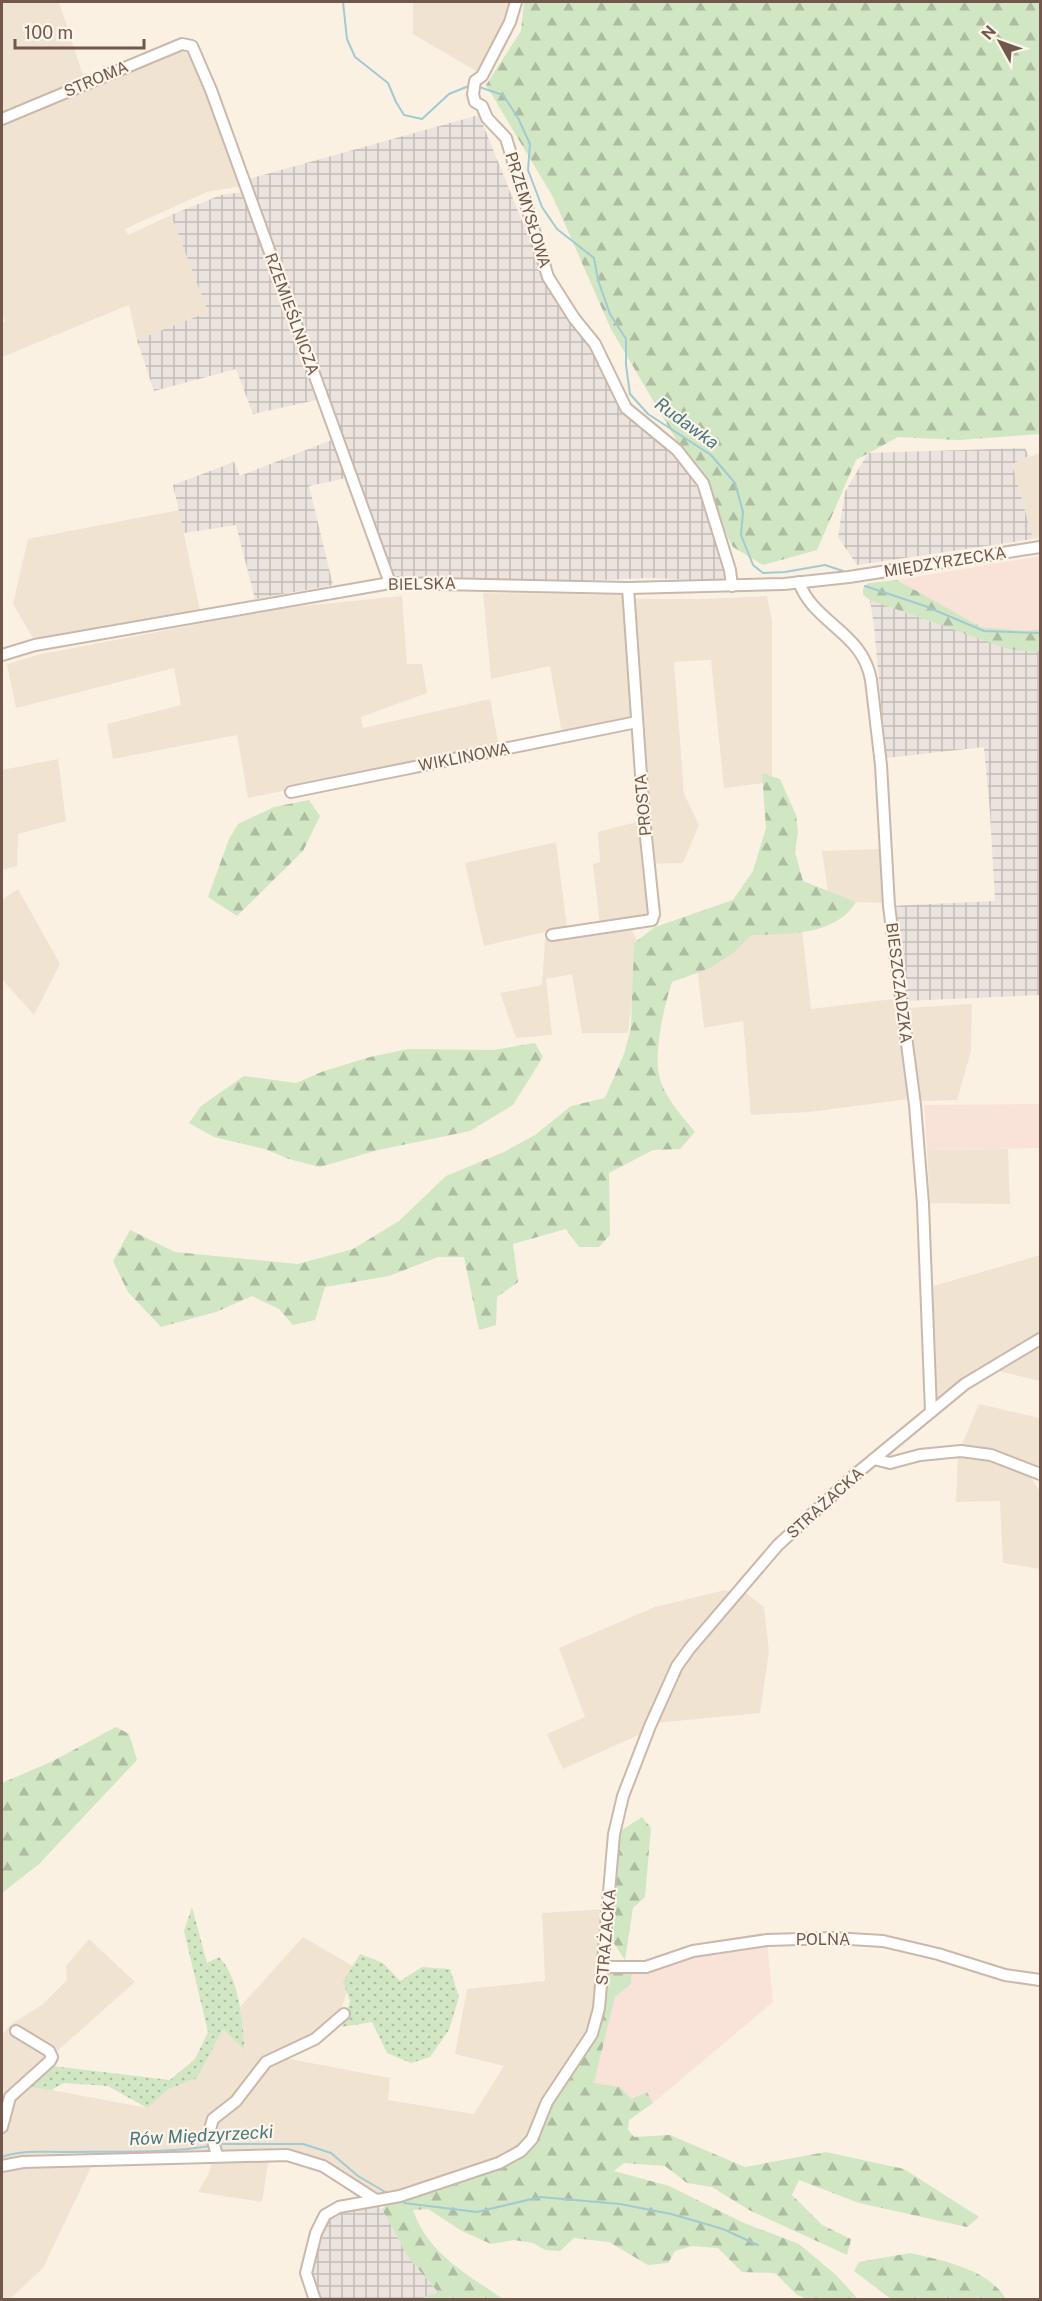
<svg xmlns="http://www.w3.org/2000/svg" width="1042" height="2301" font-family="'Public Sans',sans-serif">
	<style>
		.residential { fill: #f1e3d2 }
		.commercial { fill: #f9e2d8 }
		.industrial { fill: url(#industrial-grid) }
		.grass { fill: url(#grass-dots) }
		.forest { fill: url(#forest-firs) }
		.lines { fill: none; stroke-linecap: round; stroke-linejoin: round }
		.stream { stroke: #a1cad2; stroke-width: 2 }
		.minor-casing { stroke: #cab9ab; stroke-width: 14 }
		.minor { stroke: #fff; stroke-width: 10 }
		.labels { text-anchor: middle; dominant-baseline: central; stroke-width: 4.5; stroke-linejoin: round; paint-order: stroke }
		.street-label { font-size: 16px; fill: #70594c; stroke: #fdf5e9 }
		.water-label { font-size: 18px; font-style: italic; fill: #477881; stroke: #fdf5e9 }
	</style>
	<defs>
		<pattern id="industrial-grid" width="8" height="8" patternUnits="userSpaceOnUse" patternTransform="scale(1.5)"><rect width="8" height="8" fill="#eae3de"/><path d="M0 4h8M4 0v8" fill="none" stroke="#c2bbb6"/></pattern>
		<pattern id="grass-dots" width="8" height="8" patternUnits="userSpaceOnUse" patternTransform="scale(1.5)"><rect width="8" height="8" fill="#d1e6c3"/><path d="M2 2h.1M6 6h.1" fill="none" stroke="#aebda1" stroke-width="1.8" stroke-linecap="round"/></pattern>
		<pattern id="forest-firs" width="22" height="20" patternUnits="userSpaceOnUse" patternTransform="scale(1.5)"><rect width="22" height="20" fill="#d1e6c3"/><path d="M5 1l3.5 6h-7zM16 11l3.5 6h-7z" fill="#aebda1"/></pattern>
	</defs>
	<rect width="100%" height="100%" fill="#faf1e3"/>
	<!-- residential -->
	<g class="residential">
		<polygon points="2,2 59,2 85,81 2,116"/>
		<polygon points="413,2 511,2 506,18 481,74 413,34"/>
		<polygon points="183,46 190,49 242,186 207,192 125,229 128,235 171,215 208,312 137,340 129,305 2,357 2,323 5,322 2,313 2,122"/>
		<polygon points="1040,453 1040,538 1033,539 1012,463"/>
		<polygon points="179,510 200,611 33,638 13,604 28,539"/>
		<polygon points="483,593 624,595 633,599 704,599 767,596 772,620 772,782 724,788 711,660 674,662 684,794 699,825 683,863 647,864 652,916 600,925 593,864 600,862 598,832 648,819 635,719 562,734 550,666 491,679"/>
		<polygon points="402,596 407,664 422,664 427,693 361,717 363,728 490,699 499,747 248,798 237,735 113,759 107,724 181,705 174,668 16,708 7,664 37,655 282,608"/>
		<polygon points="58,759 66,821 18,834 17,866 2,870 2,770"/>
		<polygon points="556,842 567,927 484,946 465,863"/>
		<polygon points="880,849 885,903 856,902 828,892 822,851"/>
		<polygon points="18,889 60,964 34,1015 2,979 2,900"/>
		<polygon points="801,920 811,1009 893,999 909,1099 809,1112 751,1115 743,1021 704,1028 694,938"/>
		<polygon points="631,928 639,945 628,1033 582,1033 572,974 546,979 552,1035 516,1038 500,993 542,985 545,940"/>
		<polygon points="972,1004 971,1051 957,1100 917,1101 906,1008"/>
		<polygon points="1008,1149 1010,1204 930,1203 927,1150"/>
		<polygon points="1040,1255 1040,1336 935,1404 930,1287"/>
		<polygon points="1040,1341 1040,1381 994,1370"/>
		<polygon points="979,1404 1040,1418 1040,1471 1029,1474 1040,1492 1040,1569 1003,1563 1000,1501 956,1502 958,1454"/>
		<polygon points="725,1590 734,1593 688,1647 645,1732 563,1769 547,1734 585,1717 559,1648 655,1607"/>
		<polygon points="742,1590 764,1607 769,1651 760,1713 655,1723 679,1668"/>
		<polygon points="605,1909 597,2007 590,2033 530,2137 520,2149 498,2160 395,2194 378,2195 291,2152 2,2163 2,2035 11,2024 42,2005 67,1980 66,1966 89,1939 135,1982 20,2084 147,2108 169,2089 197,2078 223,2029 245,2049 240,2007 303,1937 356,1968 339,2014 313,2036 274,2056 390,2078 388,2100 474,2114 504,2066 455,2054 467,1989 545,1981 542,1913"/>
		<polygon points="269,2158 262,2202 198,2192 208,2175 212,2161"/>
		<polygon points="93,2163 43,2268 10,2299 2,2300 2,2172 28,2165"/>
	</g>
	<!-- commercial -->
	<g class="commercial">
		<polygon points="1040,556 1040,629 1028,631 981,627 897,580"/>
		<polygon points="1040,1104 1040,1148 927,1150 924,1105"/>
		<polygon points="767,1942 773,2002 653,2103 646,2093 630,2099 594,2083 615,1997 631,1984 632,1970 693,1953"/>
	</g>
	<!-- industrial -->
	<g class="industrial">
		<polygon points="479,115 546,280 593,349 622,411 674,454 704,497 725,570 725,579 711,581 652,578 547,582 393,577 249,179"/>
		<polygon points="244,192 316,400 253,414 236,369 154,391 137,340 208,312 171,215 221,195"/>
		<polygon points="334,439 346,478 309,486 333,585 255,599 236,525 184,533 173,485 234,462 240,476"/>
		<polygon points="1025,448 1029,456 1012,464 1033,539 857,565 838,537 845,492 868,453"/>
		<polygon points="870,600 929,621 1034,652 1040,650 1040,995 905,1001 889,906 995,901 990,812 984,747 886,758 874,626"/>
		<polygon points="375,2204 382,2209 408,2257 439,2293 419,2299 317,2299 309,2273 318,2234 328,2216 339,2209"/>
	</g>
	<!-- grass -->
	<g class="grass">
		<path d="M 192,1907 L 207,1963 L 219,1957 C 240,1978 242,2022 245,2050 L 223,2029 L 197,2078 L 169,2089 L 147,2108 L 108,2086 L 64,2083 L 51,2090 L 26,2086 L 52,2066 L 170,2080 L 195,2059 L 208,2032 L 184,1931 Z"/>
		<polygon points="360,1954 383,1963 400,1981 422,1967 450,1969 459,1997 449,2030 430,2057 411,2063 387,2053 372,2022 342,2027 350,2001 343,1982"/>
	</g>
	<!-- forest -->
	<g class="forest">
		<polygon points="524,2 1040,2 1040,434 959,440 898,437 856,460 817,550 763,565 733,547 677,441 611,329 553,197 486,85 521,31"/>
		<polygon points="897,580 981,627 1028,631 1040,629 1040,650 1035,652 1008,649 870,600 863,595 863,588 869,583"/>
		<path d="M 762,773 L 780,779 L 796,815 L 798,832 L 795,852 L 803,881 L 856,902 C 836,936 786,934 752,935 L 733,953 L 710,968 L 672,982 C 664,1006 656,1043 658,1069 C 660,1092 681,1115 695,1132 L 680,1149 L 653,1150 L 609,1173 L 610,1235 L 599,1247 L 579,1247 L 566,1229 L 513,1244 L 518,1282 L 497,1297 L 496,1325 L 479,1330 L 464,1257 L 438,1257 L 389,1276 L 325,1287 L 315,1320 L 293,1325 L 279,1309 L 252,1296 L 216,1312 L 161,1327 L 128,1292 L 113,1261 L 130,1230 L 175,1252 L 298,1264 L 353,1249 L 399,1221 L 446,1176 L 504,1152 L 535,1135 L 571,1106 L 605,1098 L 624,1054 L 631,1028 L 634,943 L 655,927 L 733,900 L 753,871 L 766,828 Z"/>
		<polygon points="309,800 320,816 303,851 237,916 208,897 229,839 238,824 274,807"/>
		<polygon points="535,1043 543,1057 513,1105 470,1131 378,1150 320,1167 289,1159 265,1149 214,1137 189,1123 201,1106 244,1076 296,1083 324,1071 370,1057 408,1049 494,1050"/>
		<polygon points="116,1727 129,1734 137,1760 39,1864 2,1893 2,1783 53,1761"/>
		<polygon points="642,1817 651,1828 645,1897 633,1908 625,1960 613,1942 619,1832"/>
		<path d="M 615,1968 L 632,1970 L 631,1984 L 615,1997 L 594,2083 L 620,2087 L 631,2099 L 647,2092 L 653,2103 L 629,2120 L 628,2130 L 634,2137 L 670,2135 L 745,2167 L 826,2152 L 904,2169 L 979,2217 L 967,2227 L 859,2203 L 799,2180 L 792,2195 L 822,2225 L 851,2239 L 847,2255 L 749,2210 L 712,2187 L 687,2183 L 665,2166 L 624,2163 L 614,2171 L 669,2186 L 744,2223 L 799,2244 L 836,2275 L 858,2299 L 808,2299 L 797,2295 L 775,2273 L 742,2272 L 718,2248 L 692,2246 L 675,2251 L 668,2263 L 648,2265 L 609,2242 L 574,2238 L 560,2251 L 545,2250 L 533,2243 L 514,2240 L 491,2244 L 462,2231 L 428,2209 L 413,2210 C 428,2254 467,2274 503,2299 L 419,2300 L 438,2292 L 408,2257 L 382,2209 L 389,2203 L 524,2154 L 551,2101 L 580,2060 L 607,1974 Z"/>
		<path d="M 910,2253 C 943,2261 987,2268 1006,2299 L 891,2299 L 854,2271 L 859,2262 Z"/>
	</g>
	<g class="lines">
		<!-- stream -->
		<g class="stream">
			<polyline points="343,2 347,39 355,57 388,83 396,102 404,115 422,119 449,94 471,85"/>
			<polyline points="476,86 503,95 518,118 530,144 528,170 542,207 557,229 594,258 598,280 610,314 626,339 626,365 630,394 648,414 711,455 735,483 743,512 741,535 753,565 763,573 785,572 825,565 843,571"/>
			<polyline points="865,586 925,606 984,631 1040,633"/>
			<polyline points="219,2144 303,2144 331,2153 358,2176 387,2193"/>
			<path d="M 2,2157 C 19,2150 42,2152 61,2152 C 111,2151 162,2154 210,2146"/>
			<polyline points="404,2203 477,2212 540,2197 620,2204 671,2214 723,2229 758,2245"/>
		</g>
		<!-- minor casing -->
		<g class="minor-casing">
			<g id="minor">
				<polyline points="516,2 510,22 482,76 475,81 473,94 475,102 482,106 487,118 506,138 548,277 574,318 595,344 626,408 677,450 703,483 730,570 732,586"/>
				<polyline points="2,119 182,44 192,46 211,90 390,583"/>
				<path d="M 799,582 C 813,623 863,632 871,680 L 881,765 L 889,906 L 915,1105 L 923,1204 L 931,1412"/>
				<polyline points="2,655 35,645 390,583 628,588 784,584 849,577 1040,547"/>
				<polyline points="291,792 637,722"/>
				<polyline points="552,935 652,920 654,914 644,818 628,588"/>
				<polyline points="874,1459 890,1463 920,1455 961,1451 991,1455 1040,1474"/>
				<polyline points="604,1967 646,1967 693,1951 767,1940 833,1938 883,1941 938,1954 1005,1975 1040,1980"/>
				<polyline points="2,2127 10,2097 50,2061 52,2057 49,2051 16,2031"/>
				<polyline points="217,2156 210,2129 213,2119 236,2101 266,2062 315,2039 344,2014"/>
				<polyline points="2,2166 23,2162 287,2155 323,2166 376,2200"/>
				<polyline points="315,2300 306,2273 316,2233 325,2215 339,2207 400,2196 499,2163 521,2151 532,2139 547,2102 592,2034 599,2008 614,1834 623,1796 650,1726 677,1666 690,1648 778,1545 857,1473 965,1384 1040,1339"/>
			</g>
		</g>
		<!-- minor -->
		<use href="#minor" class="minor"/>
	</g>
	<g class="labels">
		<!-- street labels -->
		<g class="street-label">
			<text transform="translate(96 79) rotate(-23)">STROMA</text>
			<text transform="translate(528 210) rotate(73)">PRZEMYSŁOWA</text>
			<text transform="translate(292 314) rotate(70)">RZEMIEŚLNICZA</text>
			<text transform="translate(945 562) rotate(-9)">MIĘDZYRZECKA</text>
			<text transform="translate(422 584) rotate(-1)">BIELSKA</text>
			<text transform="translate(464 757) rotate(-11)">WIKLINOWA</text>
			<text transform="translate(643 805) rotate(-95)">PROSTA</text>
			<text transform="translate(899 983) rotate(83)">BIESZCZADZKA</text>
			<text transform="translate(825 1503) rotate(-42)">STRAŻACKA</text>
			<text transform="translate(606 1937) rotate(-85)">STRAŻACKA</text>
			<text x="823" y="1939">POLNA</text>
		</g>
		<!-- water labels -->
		<g class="water-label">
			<text transform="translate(687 423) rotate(36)">Rudawka</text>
			<text transform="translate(201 2135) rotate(-3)">Rów Międzyrzecki</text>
		</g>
	</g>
	<!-- border -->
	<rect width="1042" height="2301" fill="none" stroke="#70594c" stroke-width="6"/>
	<!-- north arrow -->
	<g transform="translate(1000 42) rotate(310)" stroke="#fdf5e9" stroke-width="4.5" paint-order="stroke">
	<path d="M0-4.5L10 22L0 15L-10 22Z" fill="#70594c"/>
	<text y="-9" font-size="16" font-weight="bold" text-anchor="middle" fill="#70594c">N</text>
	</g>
	<!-- scale -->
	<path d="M15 39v9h129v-9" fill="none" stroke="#70594c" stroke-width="3"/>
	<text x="24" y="39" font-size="18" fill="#70594c" stroke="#fdf5e9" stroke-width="4.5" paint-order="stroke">100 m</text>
</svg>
